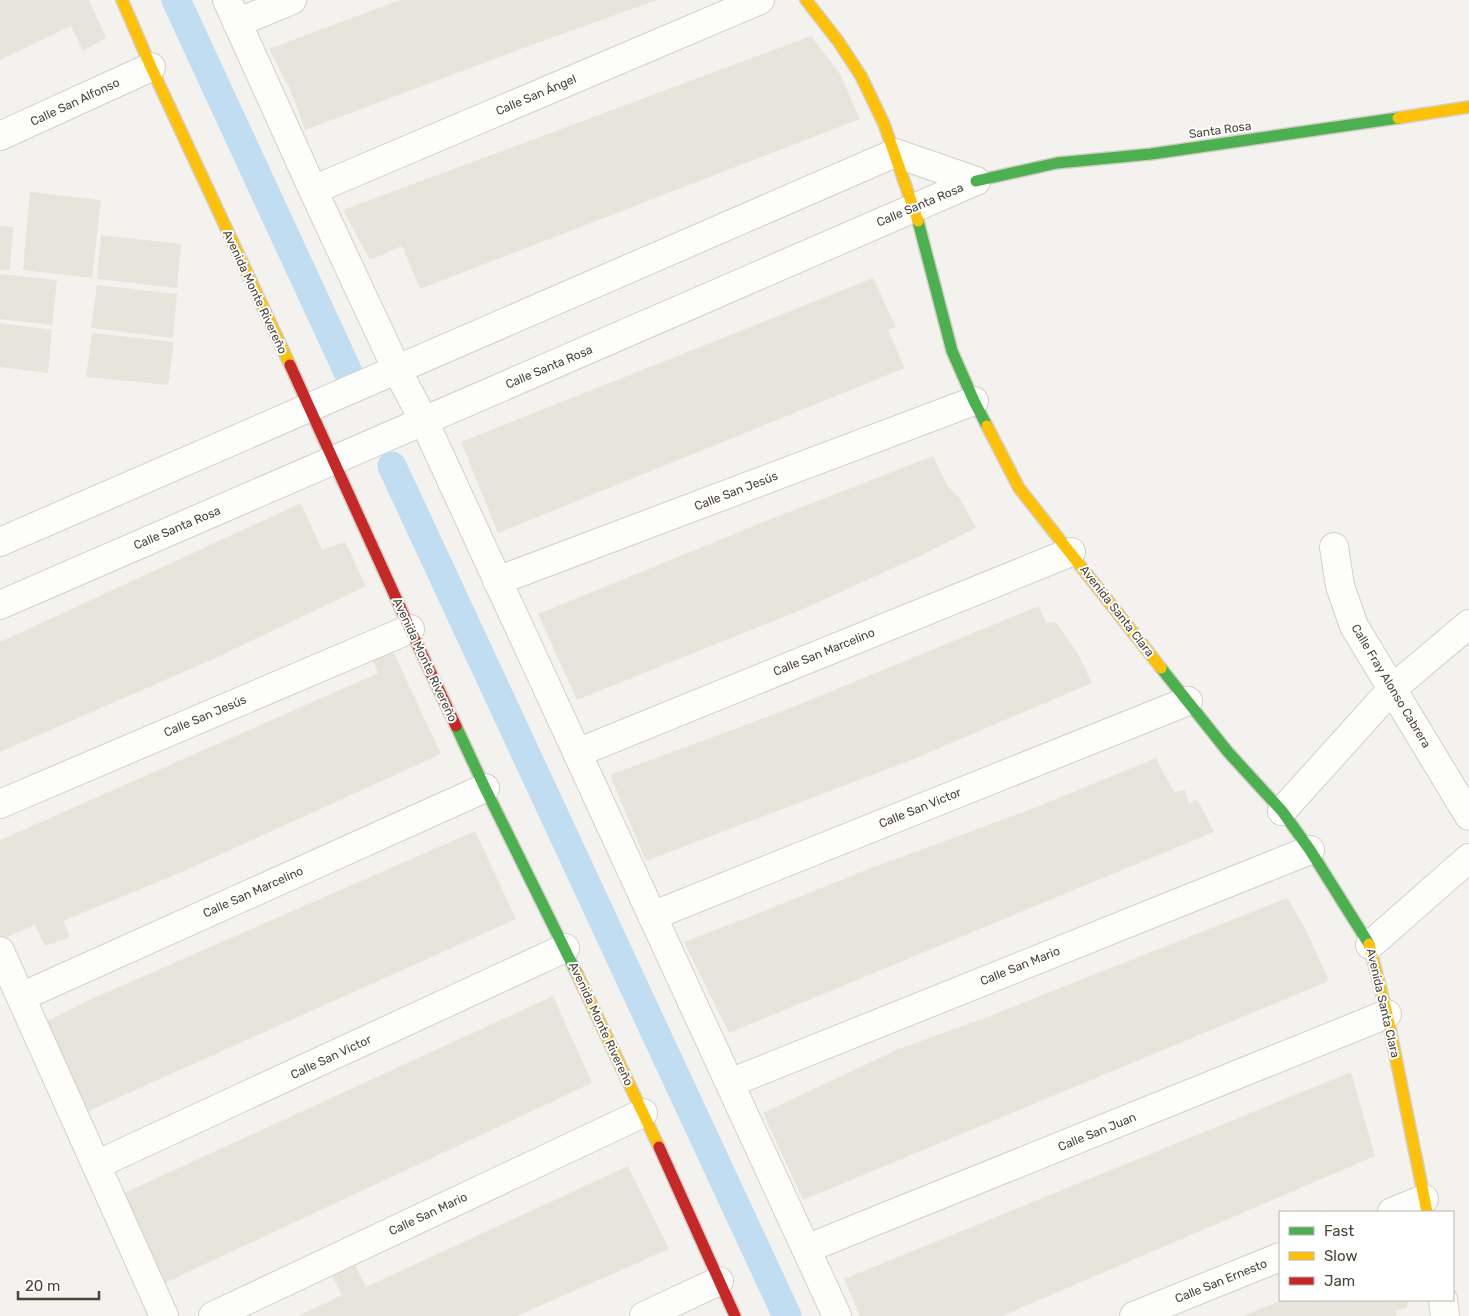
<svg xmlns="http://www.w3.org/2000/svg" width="1469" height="1316" font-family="Rubik,sans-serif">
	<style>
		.residential { fill: #e7e4dc }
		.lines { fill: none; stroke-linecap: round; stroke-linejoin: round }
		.canal { stroke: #c0ddf1; stroke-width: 29 }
		.street-casing { stroke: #d2d0cb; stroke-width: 30 }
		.fast-casing { stroke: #d3cfc5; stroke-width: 14 }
		.slow-casing { stroke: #d3cfc5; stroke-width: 14 }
		.jam-casing { stroke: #d3cfc5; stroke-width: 14 }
		.street { stroke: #fdfdfc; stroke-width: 28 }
		.fast { stroke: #4caf50; stroke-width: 11 }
		.slow { stroke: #ffc107; stroke-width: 11 }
		.jam { stroke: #c62828; stroke-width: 11 }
		.labels { text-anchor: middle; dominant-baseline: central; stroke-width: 4; stroke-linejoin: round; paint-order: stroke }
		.street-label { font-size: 12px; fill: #4b4439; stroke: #fff }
	</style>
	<rect width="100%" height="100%" fill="#f4f2ee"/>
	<!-- residential -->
	<g class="residential">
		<polygon points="0,0 89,0 106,38 83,51 71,26 0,60"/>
		<polygon points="400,0 657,0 523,48 305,130 290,89 269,49"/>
		<polygon points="811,36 840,74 860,119 420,289 402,246 370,260 343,210"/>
		<polygon points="30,192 101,200 92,278 23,270"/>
		<polygon points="0,226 13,227 10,270 0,270"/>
		<polygon points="101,235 181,244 177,288 97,279"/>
		<polygon points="0,274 57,280 52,325 0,319"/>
		<polygon points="873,278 896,327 888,330 905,368 498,533 461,442"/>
		<polygon points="97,285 177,294 173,338 91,328"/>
		<polygon points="0,323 52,330 48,373 0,367"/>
		<polygon points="92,333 174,342 168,385 86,377"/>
		<polygon points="933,456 947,485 960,499 976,528 924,554 801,610 577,700 538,614 766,521"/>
		<polygon points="301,503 322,550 345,542 366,586 218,657 0,752 0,642"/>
		<polygon points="1039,606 1046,623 1056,622 1078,654 1092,683 914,759 646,861 610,775 788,709"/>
		<polygon points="391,647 441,754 182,872 63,921 70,937 45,946 35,925 0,940 0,840 378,673 370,655"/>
		<polygon points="1156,758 1174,792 1185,790 1189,803 1197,799 1214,832 729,1033 684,942 749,917 866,870 1029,810"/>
		<polygon points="475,831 516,919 71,1119 29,1030 89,1000"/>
		<polygon points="1287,898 1305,928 1329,981 803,1200 763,1113 896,1050 982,1019"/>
		<polygon points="553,996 592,1083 150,1290 109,1200"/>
		<polygon points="1351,1072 1375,1156 1002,1316 860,1316 844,1279"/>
		<polygon points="628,1166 669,1249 517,1316 298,1316 342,1295 331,1274 355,1265 366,1287"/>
		<polygon points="1283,1300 1408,1300 1407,1308 1395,1311 1398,1316 1242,1316"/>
	</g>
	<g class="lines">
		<!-- canal -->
		<g class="canal">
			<polyline points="176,0 349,374"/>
			<polyline points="392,466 787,1316"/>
		</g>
		<!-- street casing -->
		<g class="street-casing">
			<g id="street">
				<polyline points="227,0 313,190 397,370 424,421 837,1316"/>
				<polyline points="237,23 292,0"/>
				<polyline points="0,136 151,67"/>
				<polyline points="313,190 760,0"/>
				<polyline points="0,542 895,153 976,181"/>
				<polyline points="1334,547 1340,586 1354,626 1469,816"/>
				<polyline points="497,581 974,401"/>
				<polyline points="0,605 976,181"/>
				<polyline points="577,753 1071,552"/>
				<polyline points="0,804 410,629"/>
				<polyline points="1282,811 1392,689 1469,624"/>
				<polyline points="652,916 1188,701"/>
				<polyline points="1370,945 1469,858"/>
				<polyline points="0,951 164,1316"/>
				<polyline points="21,997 485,788"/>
				<polyline points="730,1083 1310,850"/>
				<polyline points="96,1165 565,948"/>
				<polyline points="1392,1212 1424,1199"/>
				<polyline points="806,1249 1387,1014"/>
				<polyline points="1443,1300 1445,1316"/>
				<polyline points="213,1316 643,1113"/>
				<polyline points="644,1316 719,1281"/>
				<polyline points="1134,1316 1280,1257"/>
			</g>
		</g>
		<!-- fast casing -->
		<g class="fast-casing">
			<g id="fast">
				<polyline points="976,181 1057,163 1151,154 1398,118"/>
				<polyline points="918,221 952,351 974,401 987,426"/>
				<polyline points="1161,668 1228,752 1282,811 1310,850 1369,944"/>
				<polyline points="456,726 485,788 577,974"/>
			</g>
		</g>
		<!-- slow casing -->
		<g class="slow-casing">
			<g id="slow">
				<polyline points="122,0 151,67 290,365"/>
				<polyline points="806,0 838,41 861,76 884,124 918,221"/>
				<polyline points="1398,118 1469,107"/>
				<polyline points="987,426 1019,488 1161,668"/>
				<polyline points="1369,944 1387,1014 1427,1212"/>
				<polyline points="577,974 659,1147"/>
			</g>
		</g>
		<!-- jam casing -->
		<g class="jam-casing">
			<g id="jam">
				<polyline points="290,365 410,629 456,726"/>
				<polyline points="659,1147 735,1316"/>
			</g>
		</g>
		<!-- street -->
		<use href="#street" class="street"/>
		<!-- fast -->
		<use href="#fast" class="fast"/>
		<!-- slow -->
		<use href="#slow" class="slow"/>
		<!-- jam -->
		<use href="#jam" class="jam"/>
	</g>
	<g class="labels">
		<!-- street labels -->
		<g class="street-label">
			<text transform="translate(536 95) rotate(-23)">Calle San Ángel</text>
			<text transform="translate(75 102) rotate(-25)">Calle San Alfonso</text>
			<text transform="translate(1220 130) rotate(-8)">Santa Rosa</text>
			<text transform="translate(920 205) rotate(-23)">Calle Santa Rosa</text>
			<text transform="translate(255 292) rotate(65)">Avenida Monte Rivereño</text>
			<text transform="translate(549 367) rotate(-23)">Calle Santa Rosa</text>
			<text transform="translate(736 491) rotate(-21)">Calle San Jesús</text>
			<text transform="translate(177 528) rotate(-23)">Calle Santa Rosa</text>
			<text transform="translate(1117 611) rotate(52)">Avenida Santa Clara</text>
			<text transform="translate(824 652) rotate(-22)">Calle San Marcelino</text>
			<text transform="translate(425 660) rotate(65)">Avenida Monte Rivereño</text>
			<text transform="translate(1391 686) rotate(59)">Calle Fray Alonso Cabrera</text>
			<text transform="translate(205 716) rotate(-23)">Calle San Jesús</text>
			<text transform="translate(920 808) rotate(-22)">Calle San Victor</text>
			<text transform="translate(253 892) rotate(-24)">Calle San Marcelino</text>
			<text transform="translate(1020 966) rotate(-22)">Calle San Mario</text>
			<text transform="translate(1383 1003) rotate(77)">Avenida Santa Clara</text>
			<text transform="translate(601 1024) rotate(65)">Avenida Monte Rivereño</text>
			<text transform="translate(331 1057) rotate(-25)">Calle San Victor</text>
			<text transform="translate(1097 1132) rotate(-22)">Calle San Juan</text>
			<text transform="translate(428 1214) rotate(-25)">Calle San Mario</text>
			<text transform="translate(1221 1281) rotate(-22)">Calle San Ernesto</text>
		</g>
	</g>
	<!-- legend -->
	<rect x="1279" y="1211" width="175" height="90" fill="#ffffff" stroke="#b7b4b0"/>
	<rect x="1289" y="1227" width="25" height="8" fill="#4caf50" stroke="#b7b4b0"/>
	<text x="1324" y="1236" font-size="15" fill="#4b4439">Fast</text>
	<rect x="1289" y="1252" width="25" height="8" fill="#ffc107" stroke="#b7b4b0"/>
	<text x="1324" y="1261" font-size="15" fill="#4b4439">Slow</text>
	<rect x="1289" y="1277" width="25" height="8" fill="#c62828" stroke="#b7b4b0"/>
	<text x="1324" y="1286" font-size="15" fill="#4b4439">Jam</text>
	<!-- scale -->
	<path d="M18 1291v8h81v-8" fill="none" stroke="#4b4439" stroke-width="2.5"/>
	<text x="25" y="1291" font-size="15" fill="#4b4439" stroke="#ffffff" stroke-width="4" paint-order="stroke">20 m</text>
</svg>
